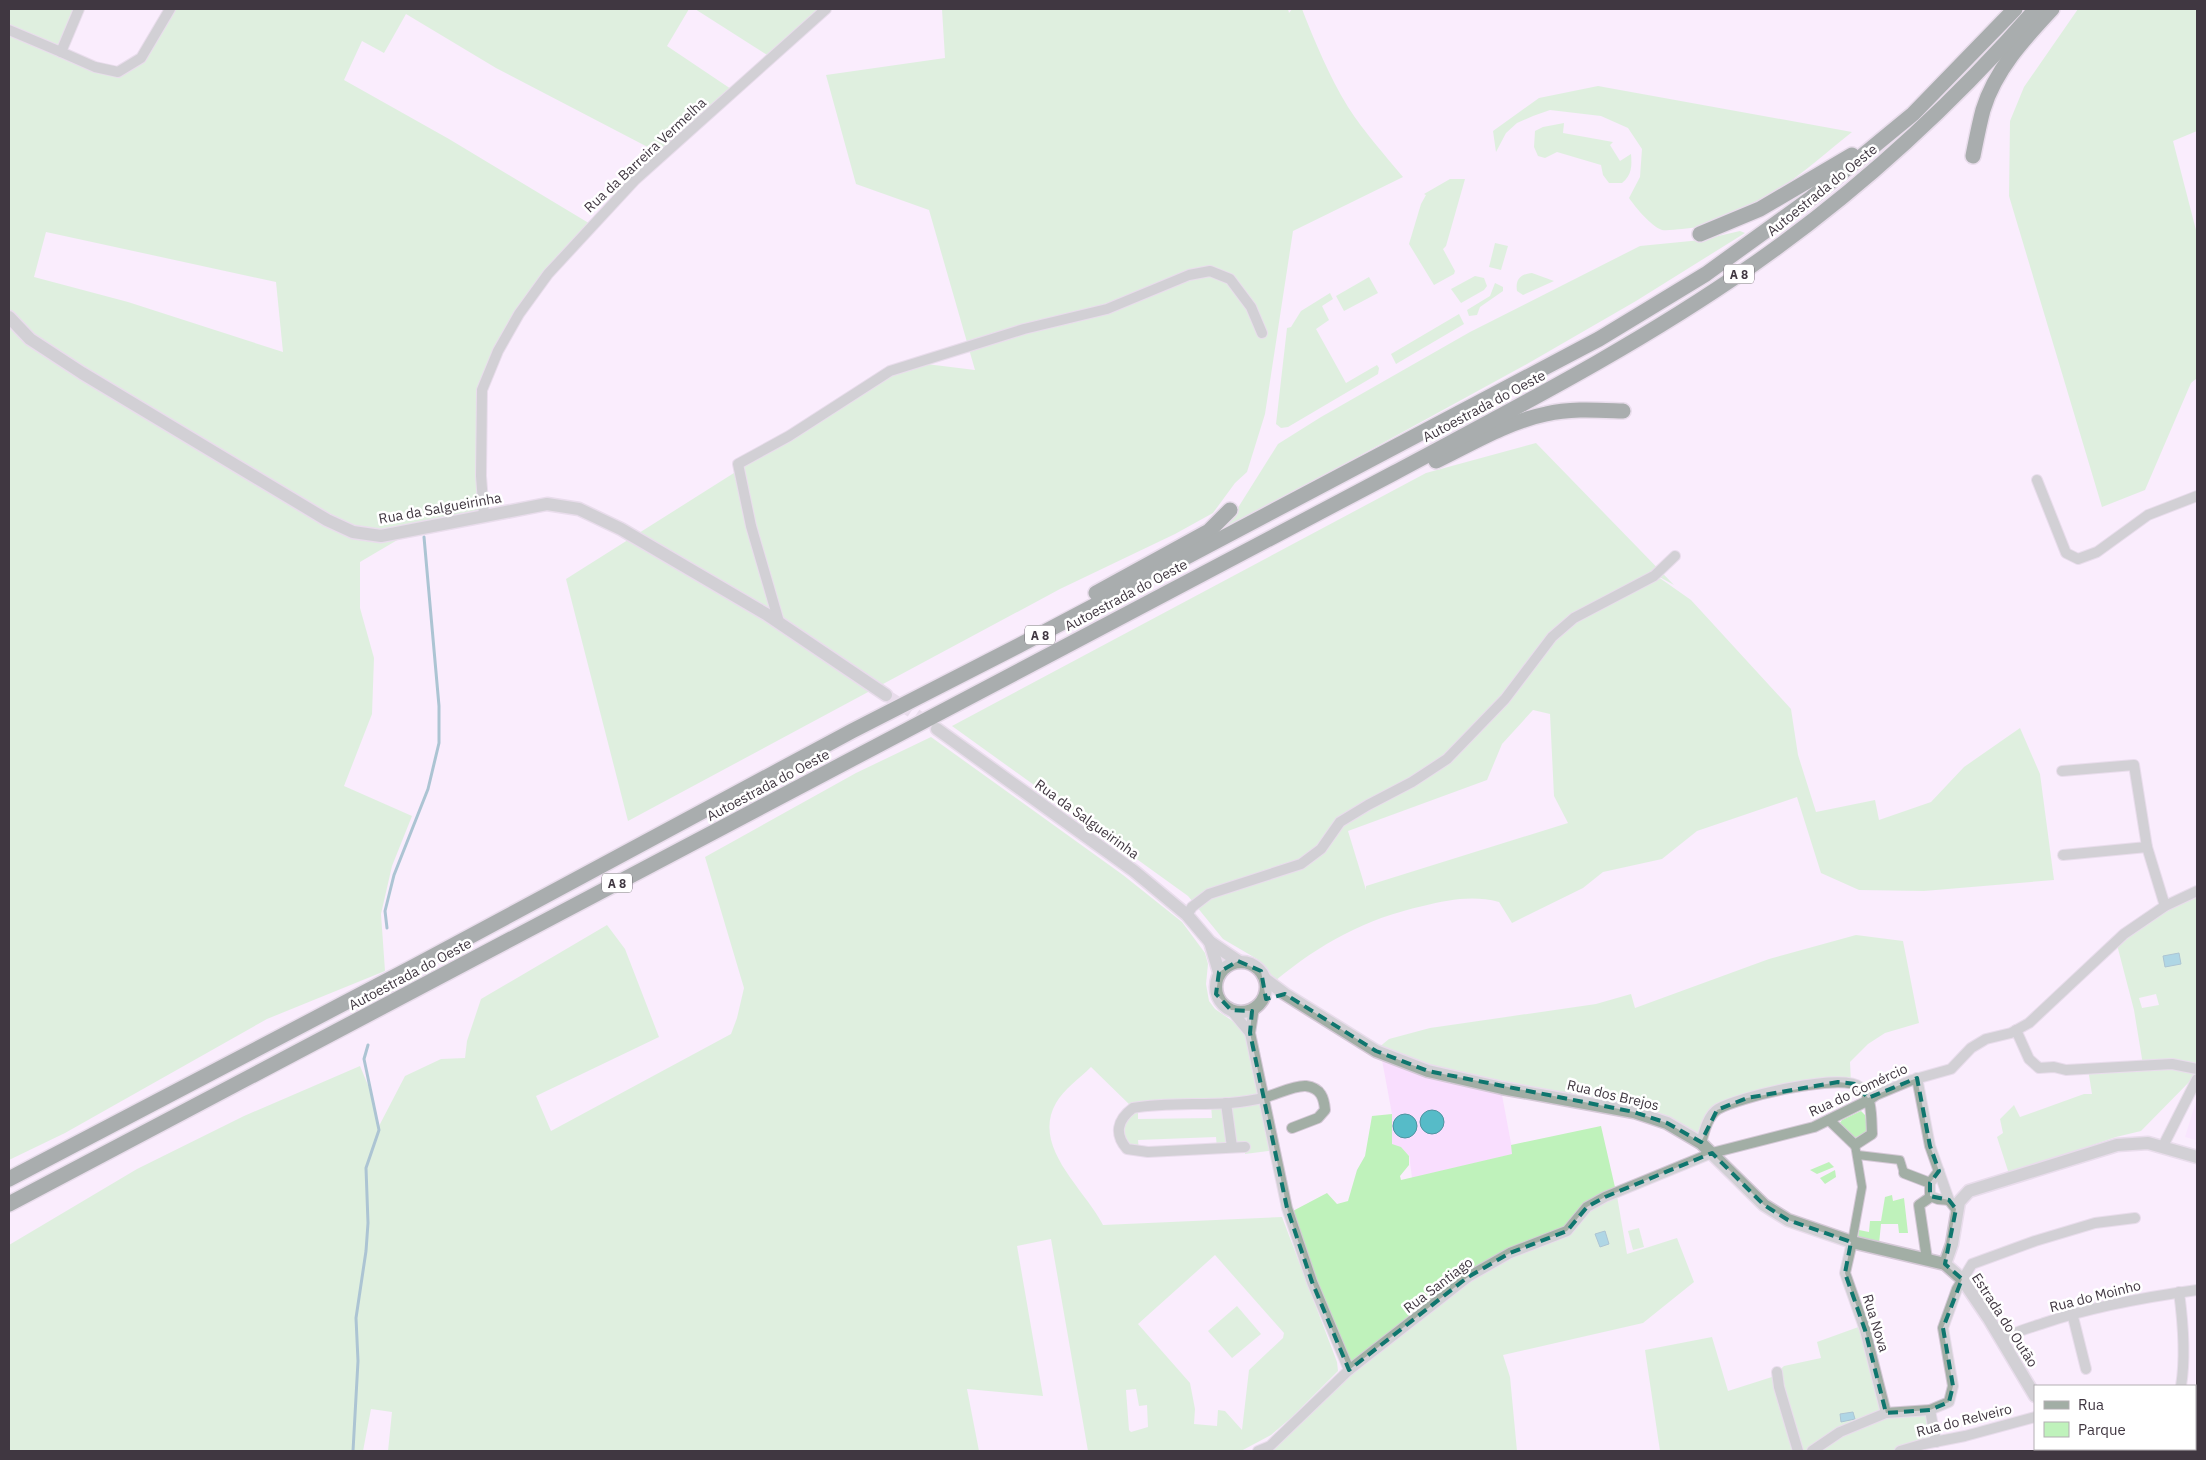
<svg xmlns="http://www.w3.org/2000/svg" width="2206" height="1460" font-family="'IBM Plex Sans',sans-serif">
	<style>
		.built { fill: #f9defe }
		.green { fill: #bff2bb; fill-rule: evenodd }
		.water { fill: #56bbc8; stroke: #4f93a0 }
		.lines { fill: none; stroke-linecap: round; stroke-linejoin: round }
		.stream { stroke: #4f93a0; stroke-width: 3 }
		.tertiary-tunnel { stroke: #d5c9d7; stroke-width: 12; stroke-dasharray: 12 6; stroke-linecap: butt }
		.pedestrian-casing { stroke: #d5c9d7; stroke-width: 10 }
		.minor-casing { stroke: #d5c9d7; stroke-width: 12 }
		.tertiary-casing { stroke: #d5c9d7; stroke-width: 15 }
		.motorway-casing { stroke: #d5c9d7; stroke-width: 18 }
		.pedestrian { stroke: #a2aea5; stroke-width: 8 }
		.minor { stroke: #a2aea5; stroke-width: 10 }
		.tertiary { stroke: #a2aea5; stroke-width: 12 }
		.motorway { stroke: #48614e; stroke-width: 15 }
		.marked { fill: none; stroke: #0f766e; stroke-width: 4; stroke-dasharray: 10 6; stroke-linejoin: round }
		.labels { text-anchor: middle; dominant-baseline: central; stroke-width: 5; stroke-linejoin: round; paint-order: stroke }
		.shield { fill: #fff; stroke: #79737a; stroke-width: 1 }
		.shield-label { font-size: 12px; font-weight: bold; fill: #403741 }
		.street-label { font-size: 14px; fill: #403741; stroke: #fff }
	</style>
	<rect width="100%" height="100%" fill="#faedfd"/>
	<!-- built -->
	<g class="built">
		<polygon points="1382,1060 1424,1077 1502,1095 1513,1154 1412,1178 1409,1155 1392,1144 1392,1114"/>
		<polygon points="2197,1098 2197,1145 2195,1144 2196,1140 2185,1137"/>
	</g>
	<!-- green -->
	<g class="green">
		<polygon points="9,9 76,9 60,50 9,24"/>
		<path d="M 170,9 L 689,9 L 667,46 L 734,91 L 663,155 L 496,68 L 406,14 L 384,53 L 362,41 L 344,80 L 449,139 L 592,225 L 516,320 L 482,390 L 484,515 L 416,529 L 360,562 L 360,608 L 374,658 L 372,714 L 344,786 L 412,816 L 392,866 L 381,914 L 385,971 L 267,1019 L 65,1133 L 9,1160 L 9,34 L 118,72 L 141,58 ZM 46,232 L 276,282 L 283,352 L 128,302 L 34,277 Z"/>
		<polygon points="695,9 826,9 772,58"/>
		<path d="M 942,9 L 1288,9 L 1289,13 L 1292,9 L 1302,9 C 1315,42 1329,76 1348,107 C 1364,132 1384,154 1403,177 L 1293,231 L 1265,414 L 1247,472 L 1235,483 L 1213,513 L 1175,534 L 1060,589 L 628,821 L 566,579 L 910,362 L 975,370 L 929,210 L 856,184 L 826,75 L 945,58 Z"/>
		<polygon points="2078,9 2197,9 2197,131 2173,141 2197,234 2197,378 2191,383 2145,490 2102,507 2009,196 2010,121 2024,87"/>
		<path d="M 1598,86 L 1852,132 C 1803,171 1747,225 1682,229 C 1676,229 1668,231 1662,230 C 1651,226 1636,208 1629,198 L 1640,177 L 1642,149 L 1628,128 L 1601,116 L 1550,110 L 1533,116 L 1517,123 L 1506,133 L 1496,152 L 1493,131 L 1539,98 Z"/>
		<path d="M 1564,123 L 1563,133 L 1613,142 L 1610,145 L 1620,161 L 1631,154 C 1632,166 1632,175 1622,183 L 1609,183 L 1603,175 L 1601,165 L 1557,152 L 1545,158 L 1538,156 L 1534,147 L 1535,131 L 1543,127 Z"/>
		<polygon points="1450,179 1465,179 1446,246 1443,249 1455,271 1454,274 1434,285 1409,244 1421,204 1426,195 1424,194"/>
		<polygon points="1740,231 1745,233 1636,301 1527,364 1224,530 1278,444 1321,417 1470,332 1640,246 1701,240"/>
		<polygon points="1495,243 1508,246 1501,270 1489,267"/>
		<path d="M 1532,273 L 1554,281 L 1523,295 L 1517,291 C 1515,279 1521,274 1532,273 Z"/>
		<polygon points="1475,276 1484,278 1487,286 1484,290 1461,303 1451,289"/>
		<polygon points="1369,277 1378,293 1344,311 1336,296"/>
		<polygon points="1495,283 1503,287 1503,291 1480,307 1477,315 1469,316 1467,310 1490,296"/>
		<polygon points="1330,293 1333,299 1322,306 1329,320 1316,329 1346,383 1377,365 1379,368 1378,374 1288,427 1281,428 1276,424 1287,328 1291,327 1301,311"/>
		<polygon points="1459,314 1464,324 1396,364 1391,354"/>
		<path d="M 1536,443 L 1674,585 L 1654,574 L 1691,600 L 1791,709 L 1798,755 L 1816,812 L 1875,800 L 1879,820 L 1931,802 L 1964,767 L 2020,728 L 2040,774 L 2054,880 L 1924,891 L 1859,890 L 1821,873 L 1797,797 L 1697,831 L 1662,859 L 1603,872 L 1583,888 L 1512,923 L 1499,902 C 1472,895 1449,900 1423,906 C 1365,919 1321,943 1275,981 L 1264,965 L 1257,959 L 1223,939 L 1188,896 L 952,726 L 1426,473 ZM 1533,710 L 1550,714 L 1554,796 L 1568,823 L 1366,886 L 1366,890 L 1348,831 L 1487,780 L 1502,744 Z"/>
		<path d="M 931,737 L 1123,875 L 1182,922 L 1205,953 L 1208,964 L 1206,984 L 1209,1001 L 1215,1009 L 1250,1033 L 1276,1150 L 1245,1154 L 1245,1147 L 1217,1148 L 1216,1137 L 1138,1140 L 1139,1151 L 1127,1149 L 1119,1128 L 1133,1108 L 1091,1067 C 1080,1078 1063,1090 1056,1103 C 1031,1147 1084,1188 1103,1225 L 1282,1217 L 1337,1362 L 1338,1371 L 1292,1417 L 1271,1435 L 1241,1451 L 1088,1451 L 1051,1239 L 1017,1246 L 1043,1396 L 967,1389 L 979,1451 L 388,1451 L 392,1412 L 371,1409 L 363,1451 L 9,1451 L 9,1245 L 137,1169 L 244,1116 L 360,1066 L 373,1097 L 379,1126 L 405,1076 L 441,1059 L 465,1058 L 467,1041 L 481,999 L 607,925 L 625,949 L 659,1037 L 536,1096 L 551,1131 L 731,1034 L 737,1018 L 744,988 L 705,857 L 856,773 ZM 1211,1105 L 1212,1118 L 1138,1119 L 1138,1108 ZM 1215,1255 L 1284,1333 L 1283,1338 L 1249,1370 L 1242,1430 L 1225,1411 L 1218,1410 L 1217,1426 L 1194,1424 L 1195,1409 L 1190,1383 L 1138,1324 ZM 1136,1389 L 1139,1406 L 1147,1405 L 1148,1427 L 1131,1432 L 1129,1430 L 1126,1390 Z"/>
		<path d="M 2197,891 L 2197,1074 L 2141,1131 L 2116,1137 L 2009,1174 L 1997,1137 L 2003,1133 L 2000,1119 L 2014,1105 L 2020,1117 L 2084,1094 L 2092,1094 L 2088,1069 L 2143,1065 L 2134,1010 L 2116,941 ZM 2156,994 L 2159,1005 L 2142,1008 L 2139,998 Z"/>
		<polygon points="1856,935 1903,941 1919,1023 1885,1033 1868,1044 1850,1062 1851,1083 1791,1088 1717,1110 1699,1133 1429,1068 1378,1048 1389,1039 1430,1028 1596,1004 1631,994 1635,1008 1769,959"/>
		<polygon points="1861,1111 1865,1115 1868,1131 1853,1139 1839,1124 1842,1120"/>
		<polygon points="1392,1114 1392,1144 1401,1147 1409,1156 1409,1165 1400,1176 1401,1180 1512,1154 1511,1145 1601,1126 1617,1196 1627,1254 1677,1238 1694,1282 1643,1323 1503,1355 1510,1377 1517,1451 1258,1451 1348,1370 1289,1213 1327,1193 1337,1204 1348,1201 1357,1170 1365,1156 1372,1116"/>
		<polygon points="1829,1162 1834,1167 1817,1174 1810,1170"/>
		<polygon points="1835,1170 1836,1177 1825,1184 1820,1178"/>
		<polygon points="1892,1195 1893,1201 1904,1198 1908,1233 1899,1233 1898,1224 1881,1224 1879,1244 1857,1243 1859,1230 1869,1232 1870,1221 1881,1221 1885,1197"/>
		<polygon points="1639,1228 1644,1247 1633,1250 1628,1231"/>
		<polygon points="1237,1306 1261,1334 1232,1358 1208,1331"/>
		<polygon points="1864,1325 1886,1413 1930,1410 1936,1442 1900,1451 1660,1451 1645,1350 1712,1337 1728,1391 1772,1377 1784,1366 1821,1358 1817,1342"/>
	</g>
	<!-- water -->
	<g class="water">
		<polygon points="2179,953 2181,964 2165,967 2163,956"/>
		<circle cx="1432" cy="1122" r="12"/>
		<circle cx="1405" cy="1126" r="12"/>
		<polygon points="1605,1231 1609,1244 1600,1247 1595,1234"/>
		<polygon points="1853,1412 1855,1419 1841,1422 1840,1414"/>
	</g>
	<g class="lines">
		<!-- stream -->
		<g class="stream">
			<polyline points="387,928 385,911 394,875 428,789 439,743 439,706 424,537"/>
			<polyline points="353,1451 358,1361 356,1318 366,1251 368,1223 366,1168 379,1130 364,1059 368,1045"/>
		</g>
		<!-- tertiary-tunnel -->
		<polyline class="tertiary-tunnel" points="886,695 930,724"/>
		<!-- pedestrian casing -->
		<g class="pedestrian-casing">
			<g id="pedestrian">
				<polyline points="1858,1155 1900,1160 1904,1173"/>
				<polyline points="1852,1242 1862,1187 1855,1145"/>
			</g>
		</g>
		<!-- minor casing -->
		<g class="minor-casing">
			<g id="minor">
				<polyline points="9,30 61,52 79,9"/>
				<polyline points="61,52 95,67 118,72 141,58 170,9"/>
				<polyline points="2037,480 2066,553 2078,559 2097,552 2148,515 2197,496"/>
				<polyline points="484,515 481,476 482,390 498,351 519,314 548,274 635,180 826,9"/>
				<polyline points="779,622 751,526 738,464 789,436 890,371 1024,329 1107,309 1189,275 1210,271 1230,279 1251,307 1262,333"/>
				<polyline points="2062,771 2134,765 2147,847 2165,906"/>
				<polyline points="2063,855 2147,847"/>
				<polyline points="1187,915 1192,907 1209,894 1301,864 1321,849 1340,822 1368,805 1412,782 1447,759 1505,699 1552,637 1574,618 1654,576 1675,556"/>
				<polyline points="1254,1008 1250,1033 1287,1208 1312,1282 1349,1370"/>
				<polyline points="1231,1010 1250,1033"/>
				<polyline points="2016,1030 2029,1059 2039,1068 2054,1067 2066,1070 2172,1064 2197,1069"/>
				<polyline points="1917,1078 1930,1146 1949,1200 1956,1209"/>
				<polyline points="1226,1103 1232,1147"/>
				<path d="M 1701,1143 C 1704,1132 1708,1115 1718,1109 C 1739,1097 1842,1072 1860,1087 C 1873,1097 1871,1119 1872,1134 L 1855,1145 L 1829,1120"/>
				<polyline points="2163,1146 2197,1079"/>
				<path d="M 1245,1147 L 1148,1152 L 1127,1149 C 1114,1134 1117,1120 1133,1108 C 1177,1100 1223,1109 1266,1097 C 1278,1094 1294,1085 1306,1086 C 1321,1088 1324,1098 1325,1110 L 1318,1118 L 1292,1128"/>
				<polyline points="1939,1171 1930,1183 1930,1196 1938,1199 1949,1200"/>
				<polyline points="1904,1173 1930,1183"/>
				<polyline points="1852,1242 1845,1273 1865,1330 1886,1413"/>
				<polyline points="1927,1259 1919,1205 1932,1196"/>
				<path d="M 2179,1292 C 2183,1322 2186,1356 2181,1386"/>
				<polyline points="2072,1313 2086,1369"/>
				<path d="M 2002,1340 C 2015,1331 2030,1328 2044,1323 C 2094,1306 2146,1297 2197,1290"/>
				<polyline points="1777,1372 1779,1387 1798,1451"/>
				<polyline points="1930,1410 1936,1442"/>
				<polyline points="1258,1451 1270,1446 1349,1370 1468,1277 1510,1253 1567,1231 1587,1207 1605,1197 1712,1153 1814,1127 1869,1100 1876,1095 1912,1080 1951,1069 1971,1048 1986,1039 2011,1033 2029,1023 2124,934 2165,906 2197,891"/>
				<polyline points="1812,1451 1840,1432 1886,1413 1930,1410 1949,1402 1953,1386 1943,1328 1957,1289 1972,1264 2035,1241 2095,1223 2135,1218"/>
				<polyline points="1900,1451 1924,1444 1965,1436 2035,1417"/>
				<polyline points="2148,1451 2152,1449"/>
			</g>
		</g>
		<!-- tertiary casing -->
		<g class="tertiary-casing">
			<g id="tertiary">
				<polyline points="9,317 30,339 82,373 327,520 353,532 381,536 547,504 579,509 621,529 766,614 886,695"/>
				<polyline points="937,729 1134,871 1187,915 1210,942 1238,961"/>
				<polyline points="1210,942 1219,972"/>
				<circle cx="1241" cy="987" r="25"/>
				<polyline points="1265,979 1285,994 1376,1051 1428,1071 1502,1088 1634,1112 1667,1123 1701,1143 1764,1205 1788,1220 1852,1242 1945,1264 1962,1279 1989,1319 2035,1396"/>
				<polyline points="1945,1264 1952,1244 1959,1202 1969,1191 2117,1145 2148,1143 2197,1157"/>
				<polyline points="2064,1449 2064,1451"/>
			</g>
		</g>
		<!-- motorway casing -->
		<g class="motorway-casing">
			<g id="motorway">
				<path d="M 1973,156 C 1976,141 1979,125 1983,110 C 1995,70 2024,39 2052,9"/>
				<polyline points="1700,234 1760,209 1852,155"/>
				<path d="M 1436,461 C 1471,444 1507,422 1546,414 C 1571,408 1597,410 1623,411"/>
				<polyline points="1096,593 1209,531 1230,510"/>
				<polyline points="9,1179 415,966 852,731 1018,646 1599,339 1706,274 1811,198 1913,114 2015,9"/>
				<path d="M 9,1204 L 1394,473 C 1515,408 1638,345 1751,266 C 1856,193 1952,105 2036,9"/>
			</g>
		</g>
		<!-- pedestrian -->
		<use href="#pedestrian" class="pedestrian"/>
		<!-- minor -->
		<use href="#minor" class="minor"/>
		<!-- tertiary -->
		<use href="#tertiary" class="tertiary"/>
		<!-- motorway -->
		<use href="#motorway" class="motorway"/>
	</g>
	<!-- marked area -->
	<path d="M0 0H2206V1460H0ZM 1238,961 L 1261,971 L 1266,999 L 1285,994 L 1376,1051 L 1428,1071 L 1634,1112 L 1667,1123 L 1701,1142 L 1717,1110 L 1747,1098 L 1838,1082 L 1856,1084 L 1868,1098 L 1917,1078 L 1930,1146 L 1939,1171 L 1930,1183 L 1930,1196 L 1949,1200 L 1956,1209 L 1945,1264 L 1962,1279 L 1943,1328 L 1953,1386 L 1949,1402 L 1930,1410 L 1886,1413 L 1865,1330 L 1845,1273 L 1851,1242 L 1788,1220 L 1764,1205 L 1712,1153 L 1605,1197 L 1587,1207 L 1567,1231 L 1510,1253 L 1468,1277 L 1349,1370 L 1312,1282 L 1287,1208 L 1250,1033 L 1252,1011 L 1231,1010 L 1216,994 L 1219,972 Z" fill="#faedfd" fill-opacity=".55" fill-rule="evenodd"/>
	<path class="marked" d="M 1238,961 L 1261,971 L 1266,999 L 1285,994 L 1376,1051 L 1428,1071 L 1634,1112 L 1667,1123 L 1701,1142 L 1717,1110 L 1747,1098 L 1838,1082 L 1856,1084 L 1868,1098 L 1917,1078 L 1930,1146 L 1939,1171 L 1930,1183 L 1930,1196 L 1949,1200 L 1956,1209 L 1945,1264 L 1962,1279 L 1943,1328 L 1953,1386 L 1949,1402 L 1930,1410 L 1886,1413 L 1865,1330 L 1845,1273 L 1851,1242 L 1788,1220 L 1764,1205 L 1712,1153 L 1605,1197 L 1587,1207 L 1567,1231 L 1510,1253 L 1468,1277 L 1349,1370 L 1312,1282 L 1287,1208 L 1250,1033 L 1252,1011 L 1231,1010 L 1216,994 L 1219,972 Z"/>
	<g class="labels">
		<!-- shield labels -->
		<g class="shield">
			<rect x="1724" y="264.5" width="30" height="19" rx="4"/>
			<rect x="1025" y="625.5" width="30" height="19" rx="4"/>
			<rect x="602" y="873.5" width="30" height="19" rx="4"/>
		</g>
		<g class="shield-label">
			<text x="1739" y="274">A 8</text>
			<text x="1040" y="635">A 8</text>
			<text x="617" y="883">A 8</text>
		</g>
		<!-- street labels -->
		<g class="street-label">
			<text transform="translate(645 155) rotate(-43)">Rua da Barreira Vermelha</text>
			<text transform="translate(1822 190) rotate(-39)">Autoestrada do Oeste</text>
			<text transform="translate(1484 406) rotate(-28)">Autoestrada do Oeste</text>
			<text transform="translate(440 508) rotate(-10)">Rua da Salgueirinha</text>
			<text transform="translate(1126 595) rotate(-28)">Autoestrada do Oeste</text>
			<text transform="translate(768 785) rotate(-28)">Autoestrada do Oeste</text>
			<text transform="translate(1087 819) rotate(36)">Rua da Salgueirinha</text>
			<text transform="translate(410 974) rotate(-28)">Autoestrada do Oeste</text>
			<text transform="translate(1858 1090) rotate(-25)">Rua do Comércio</text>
			<text transform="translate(1613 1095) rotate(13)">Rua dos Brejos</text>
			<text transform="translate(1438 1285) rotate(-37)">Rua Santiago</text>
			<text transform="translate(2095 1296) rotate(-14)">Rua do Moinho</text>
			<text transform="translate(2005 1320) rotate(57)">Estrada do Outão</text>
			<text transform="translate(1876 1323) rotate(73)">Rua Nova</text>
			<text transform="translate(1964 1420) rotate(-14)">Rua do Relveiro</text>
		</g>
	</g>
	<!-- border -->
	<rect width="2206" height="1460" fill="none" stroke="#403741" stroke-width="20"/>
	<!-- legend -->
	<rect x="2034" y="1385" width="162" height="65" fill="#ffffff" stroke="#b3afb3"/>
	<rect x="2044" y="1401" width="25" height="8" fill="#a2aea5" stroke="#b3afb3"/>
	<text x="2078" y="1410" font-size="15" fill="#403741">Rua</text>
	<rect x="2044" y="1422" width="25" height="15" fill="#bff2bb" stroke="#b3afb3"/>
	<text x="2078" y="1435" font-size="15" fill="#403741">Parque</text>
</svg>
